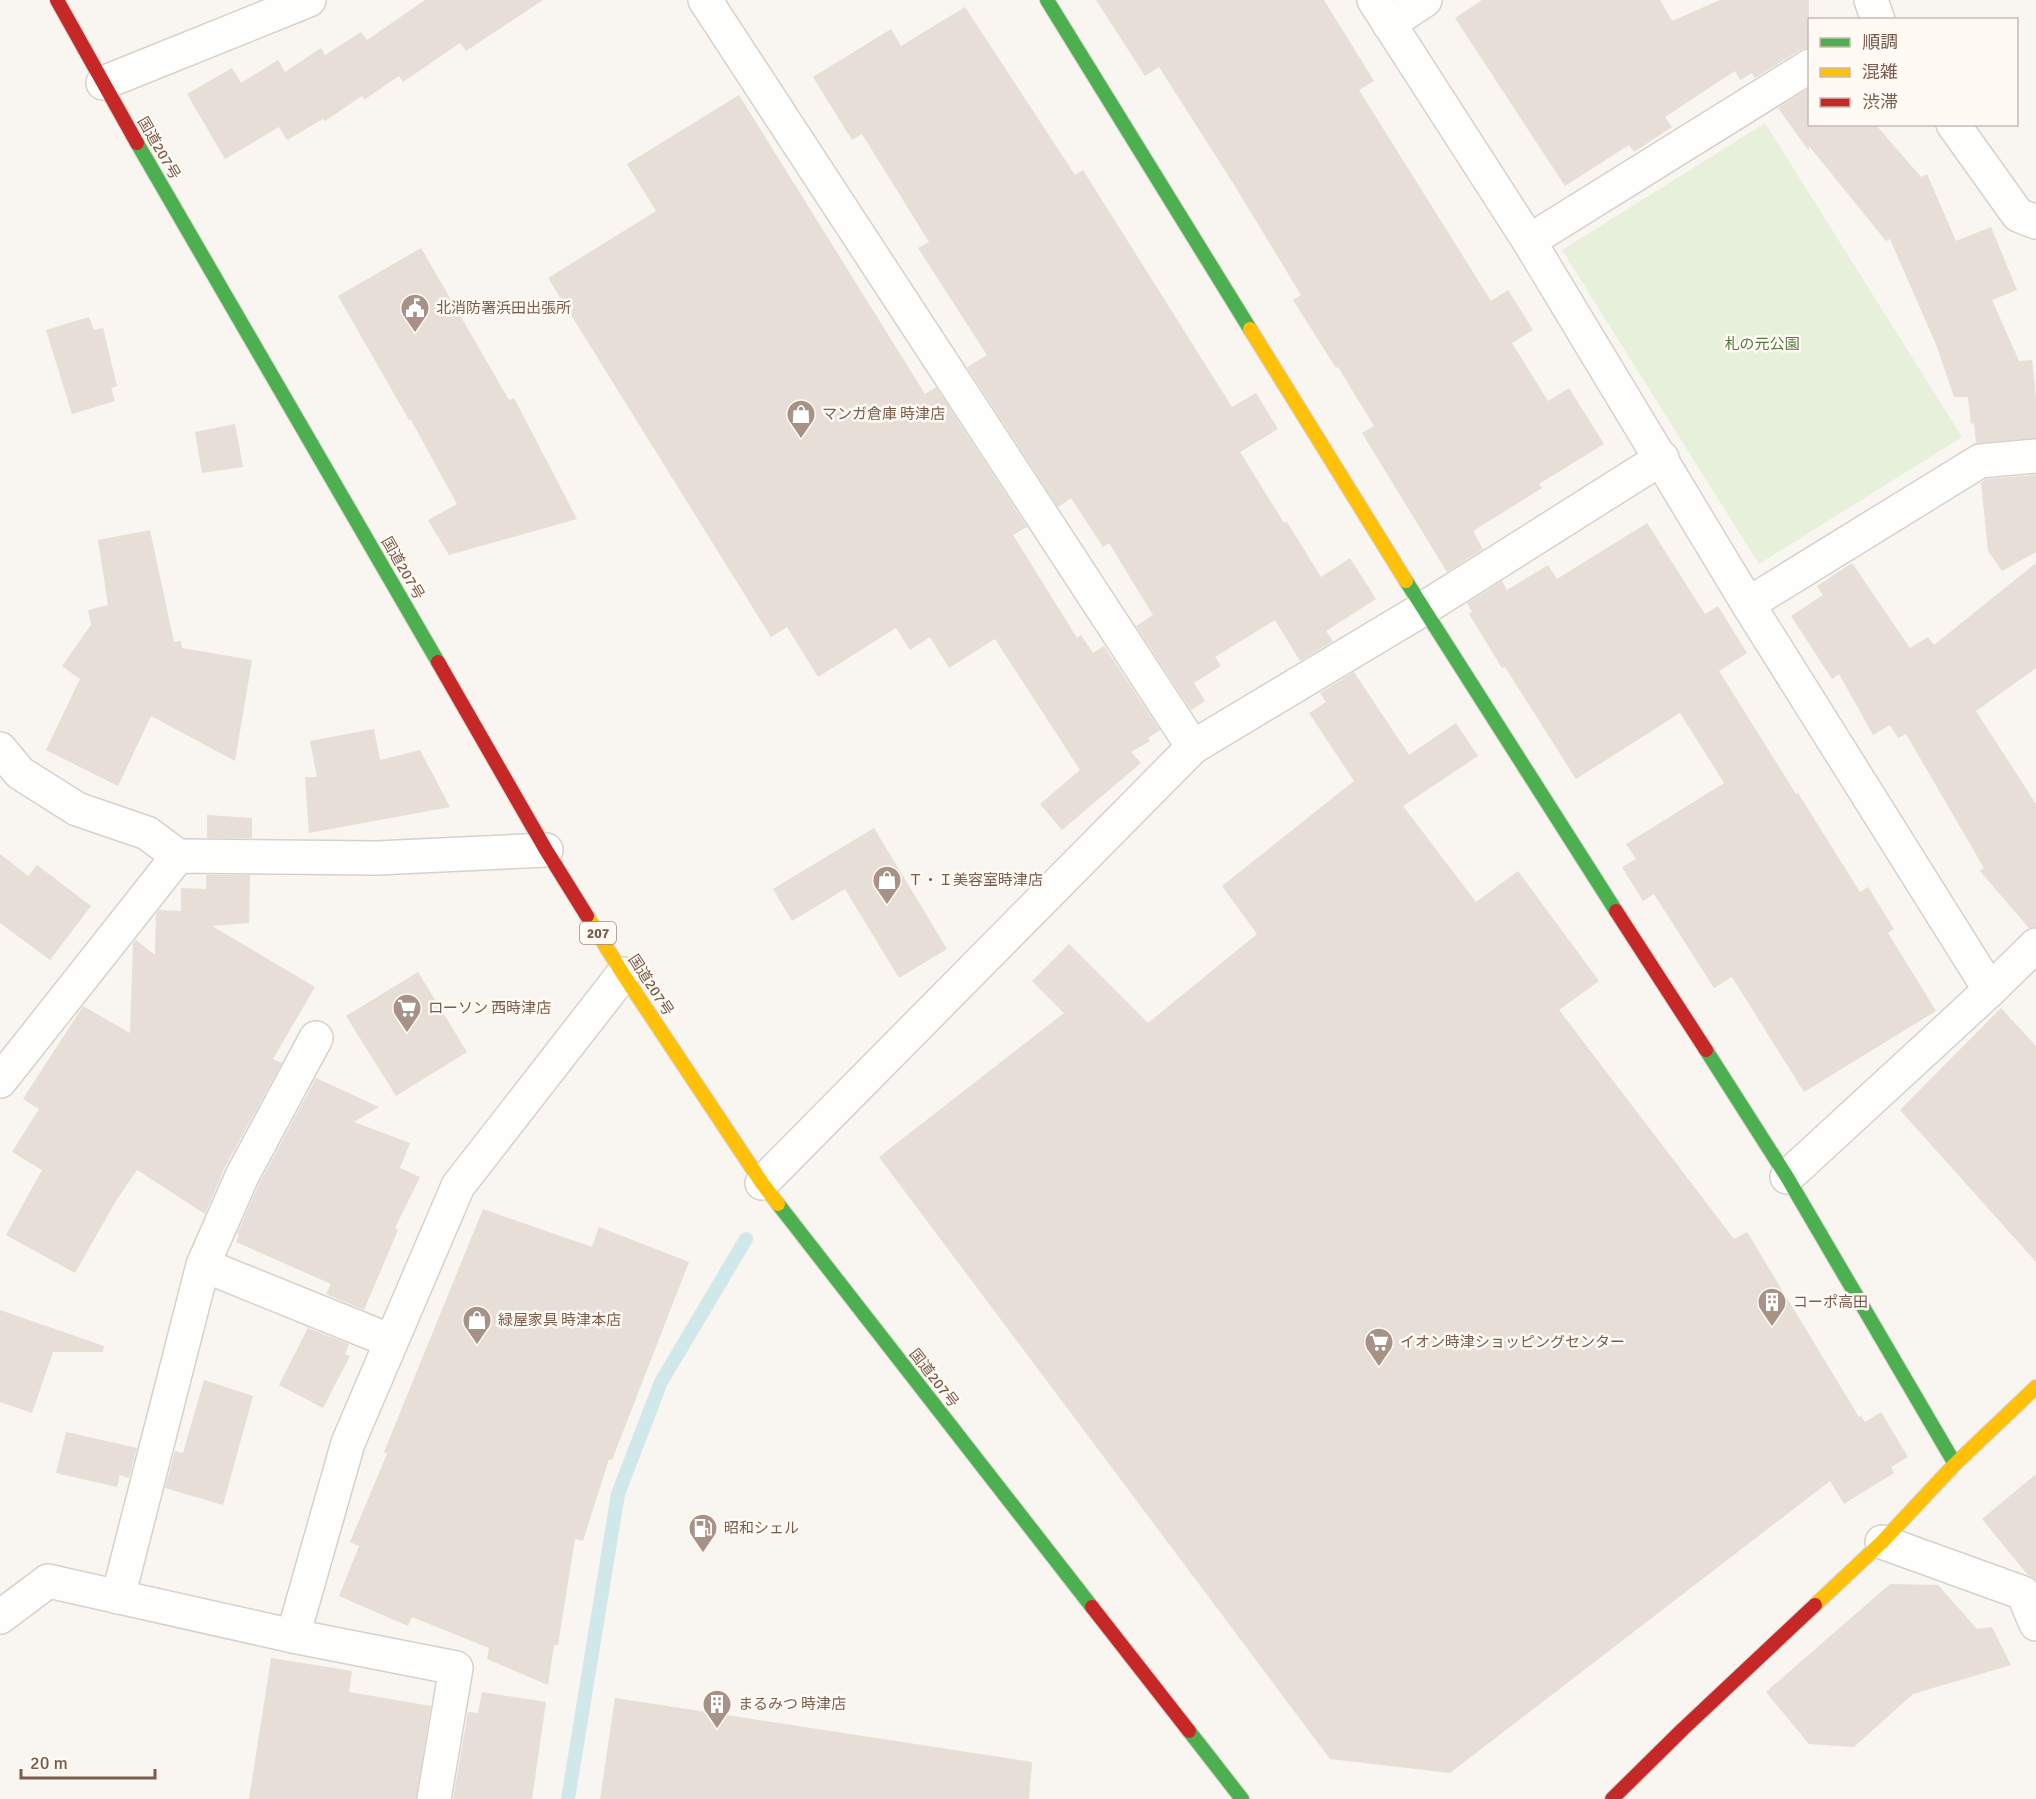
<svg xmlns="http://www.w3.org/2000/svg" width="2036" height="1799" font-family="Signika,'Noto Sans JP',sans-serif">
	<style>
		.green { fill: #e7f0db }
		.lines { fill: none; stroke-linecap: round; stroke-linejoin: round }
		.stream { stroke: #d0e8ea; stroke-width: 14 }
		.building { fill: #e6ded7 }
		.street-casing { stroke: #d7d1cb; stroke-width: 36 }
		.fast-casing { stroke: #d9d2cb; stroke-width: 16 }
		.slow-casing { stroke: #d9d2cb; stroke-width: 16 }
		.jam-casing { stroke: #d9d2cb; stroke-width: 16 }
		.street { stroke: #fefefd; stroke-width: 33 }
		.fast { stroke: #4caf50; stroke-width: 14 }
		.slow { stroke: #ffc107; stroke-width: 14 }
		.jam { stroke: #c62828; stroke-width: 14 }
		.labels { text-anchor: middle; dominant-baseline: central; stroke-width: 5; stroke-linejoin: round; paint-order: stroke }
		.shield { fill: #fffaf3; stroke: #a28b7f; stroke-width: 1.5 }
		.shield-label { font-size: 14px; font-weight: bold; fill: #7a5c4d }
		.street-label { font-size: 15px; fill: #7a5c4d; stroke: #fffaf3 }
		.poi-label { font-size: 15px; fill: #7a5c4d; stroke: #fffaf3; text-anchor: start }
		.park-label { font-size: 15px; fill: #537a41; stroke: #fffaf3 }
	</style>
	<rect width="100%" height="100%" fill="#f9f5f0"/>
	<!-- green -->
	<polygon class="green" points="1765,123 1962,437 1759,564 1562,250"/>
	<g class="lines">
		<!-- stream -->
		<polyline class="stream" points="568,1799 618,1494 661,1382 746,1239"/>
	</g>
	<!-- building -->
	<g class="building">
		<polygon points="425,0 543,0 466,51 460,43 403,82 399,76 364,100 362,96 325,121 323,119 287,140 279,127 225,159 187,94 232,68 241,83 278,60 285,72 321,48 325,55 361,32 367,40"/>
		<polygon points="1096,0 1324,0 1374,81 1359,90 1491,301 1508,290 1533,330 1512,343 1548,401 1569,388 1604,444 1539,484 1542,488 1473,531 1483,549 1447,572 1362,433 1374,426 1338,367 1336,368 1293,300 1301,295 1233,183 1159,67 1145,76"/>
		<polygon points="1482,0 1660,0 1672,21 1720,0 1809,0 1809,47 1800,50 1755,78 1752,73 1740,80 1735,71 1665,117 1672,127 1634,152 1629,145 1565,186 1455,18"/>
		<polygon points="965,7 1075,175 1083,170 1232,407 1256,393 1278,429 1240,452 1284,523 1287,522 1321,577 1350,558 1376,599 1326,631 1333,641 1300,661 1275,620 1215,657 1221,666 1194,683 1205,701 1191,710 1136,626 1153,615 1109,543 1103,547 1071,498 1058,507 967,367 987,355 918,248 929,242 862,134 852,140 813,77 891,29 901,46"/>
		<polygon points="1809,88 1809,124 1875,124 1921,177 1927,174 1956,241 1991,227 2017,290 1992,300 2019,361 2032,360 2036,398 2036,438 1976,443 1974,423 1971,424 1968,397 1954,397 1937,347 1890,239 1886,241 1809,146 1809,151 1778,108"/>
		<polygon points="739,95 925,394 936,387 1027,527 1013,535 1077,638 1081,635 1093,653 1104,646 1160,730 1148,738 1150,741 1131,752 1141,763 1062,830 1040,804 1080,770 995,639 949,668 930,637 910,650 896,628 818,677 787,627 771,637 548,278 656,211 627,164"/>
		<polygon points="421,248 509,400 514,398 577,519 449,555 428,520 457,504 411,420 409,420 338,296"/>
		<polygon points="89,317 94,330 103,328 117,386 111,388 115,401 72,414 46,330"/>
		<polygon points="235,424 243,467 202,473 195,432"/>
		<polygon points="2036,475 2036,552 2002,571 1988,551 1981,483 1986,479"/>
		<polygon points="1647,523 1705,614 1718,606 1747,653 1719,671 1796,794 1798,793 1860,892 1868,887 1894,929 1888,933 1936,1011 1804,1092 1732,977 1714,988 1654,894 1643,901 1622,867 1636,859 1626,844 1724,783 1680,713 1576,779 1505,667 1502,668 1469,614 1472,612 1467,603 1502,581 1507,590 1548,565 1557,579"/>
		<polygon points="150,530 174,642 181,641 182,648 252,660 235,761 151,716 118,786 46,750 80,679 62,666 91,625 88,610 108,605 98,540"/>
		<polygon points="1852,563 1910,648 1928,637 1934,645 2036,563 2036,668 1976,711 2036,804 2036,927 2029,928 1980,871 1984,868 1906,734 1898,738 1890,725 1873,735 1839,674 1832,679 1791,616 1823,595 1817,586"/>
		<polygon points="1354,672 1409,755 1456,723 1478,756 1403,806 1476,902 1518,871 1599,981 1559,1010 1734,1239 1747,1232 1859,1417 1861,1416 1865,1422 1881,1412 1908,1457 1891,1467 1894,1473 1844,1504 1830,1481 1450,1773 1330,1759 879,1157 1064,1013 1032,981 1069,944 1148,1023 1257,934 1222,886 1354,781 1309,713 1326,702 1320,693"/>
		<polygon points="374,729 380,760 420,750 450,807 309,833 305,777 317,777 310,741"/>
		<polygon points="207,815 252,818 252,838 207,838"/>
		<polygon points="874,828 947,949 899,978 845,889 792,921 773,889"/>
		<polygon points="0,854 28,876 37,865 91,906 50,960 0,923"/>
		<polygon points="206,875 250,875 249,923 212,926 315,987 273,1059 282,1063 225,1167 205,1214 137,1170 117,1199 75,1273 6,1235 42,1170 12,1152 39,1109 23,1099 83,1006 130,1033 133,943 136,940 155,955 156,914 159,910 181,911 181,888 206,889"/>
		<polygon points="418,972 467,1052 396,1096 346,1016"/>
		<polygon points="2001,1008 2036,1046 2036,1262 1900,1110"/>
		<polygon points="316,1078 379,1107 354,1122 410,1143 400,1168 420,1177 395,1228 398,1230 364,1310 326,1294 331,1284 236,1242 239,1235 237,1234 259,1184"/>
		<polygon points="483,1209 592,1247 599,1227 689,1262 612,1460 609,1459 583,1541 575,1539 558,1645 554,1645 548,1685 487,1659 489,1648 412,1617 408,1626 339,1596 359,1546 350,1542 387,1454 384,1452"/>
		<polygon points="0,1310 104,1346 103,1352 53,1352 32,1413 0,1402"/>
		<polygon points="308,1328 349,1344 345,1354 350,1356 323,1408 279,1385"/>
		<polygon points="204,1380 253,1396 223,1505 165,1488 175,1451 183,1453"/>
		<polygon points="66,1432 137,1448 129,1478 120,1475 117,1487 56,1473"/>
		<polygon points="2036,1474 2036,1580 2027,1574 1982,1519"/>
		<polygon points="1890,1584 1938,1585 1977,1629 1992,1627 2011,1665 1913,1694 1854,1747 1809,1744 1766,1692"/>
		<polygon points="271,1658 352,1671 349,1692 431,1706 416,1799 249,1799"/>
		<polygon points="482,1692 546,1702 532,1799 453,1799 468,1712 478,1713"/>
		<polygon points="615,1698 1032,1762 1029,1799 600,1799"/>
	</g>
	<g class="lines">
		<!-- street casing -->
		<g class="street-casing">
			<g id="street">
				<polyline points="705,0 1193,747"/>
				<polyline points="1374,0 1529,241 1748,604 1990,990"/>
				<polyline points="1871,0 1878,20"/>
				<polyline points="1389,24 1425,0"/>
				<polyline points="103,83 309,0"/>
				<polyline points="1953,124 2018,215 2036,222"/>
				<polyline points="1529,241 1810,66"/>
				<polyline points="1748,604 1980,461 2036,456"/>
				<polyline points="0,749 20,773 77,809 147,833 178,856"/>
				<polyline points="0,1081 178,856 377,858 546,850"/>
				<polyline points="1787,1177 1990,990 2036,945"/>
				<polyline points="762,1183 1193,747 1423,609 1662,458"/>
				<polyline points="203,1265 242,1176 316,1038"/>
				<polyline points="1882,1542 2023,1593 2036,1624"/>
				<polyline points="118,1597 203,1265 391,1341"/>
				<polyline points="0,1617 48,1581 293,1636"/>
				<polyline points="434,1799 456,1668 293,1636 348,1443 458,1186 623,974"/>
			</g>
		</g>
		<!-- fast casing -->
		<g class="fast-casing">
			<g id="fast">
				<polyline points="1047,0 1250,329"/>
				<polyline points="137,143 438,662"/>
				<polyline points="1406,581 1616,911"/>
				<polyline points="1706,1050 1787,1177 1955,1464"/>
				<polyline points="778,1204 1092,1607"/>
				<polyline points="1189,1731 1242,1799"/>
			</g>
		</g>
		<!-- slow casing -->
		<g class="slow-casing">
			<g id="slow">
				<polyline points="1250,329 1406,581"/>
				<polyline points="587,916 623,974 762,1183 778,1204"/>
				<polyline points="1815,1605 1882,1542 1955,1464 2036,1387"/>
			</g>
		</g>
		<!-- jam casing -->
		<g class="jam-casing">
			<g id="jam">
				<polyline points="57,0 137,143"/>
				<polyline points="438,662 546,850 587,916"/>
				<polyline points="1616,911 1706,1050"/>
				<polyline points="1092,1607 1189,1731"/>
				<polyline points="1612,1799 1683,1729 1815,1605"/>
			</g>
		</g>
		<!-- street -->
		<use href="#street" class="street"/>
		<!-- fast -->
		<use href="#fast" class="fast"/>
		<!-- slow -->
		<use href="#slow" class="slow"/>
		<!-- jam -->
		<use href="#jam" class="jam"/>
	</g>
	<!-- icons -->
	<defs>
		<g id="civic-pin" transform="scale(1.5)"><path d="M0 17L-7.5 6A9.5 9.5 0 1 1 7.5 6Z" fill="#a69286" stroke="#fffaf3"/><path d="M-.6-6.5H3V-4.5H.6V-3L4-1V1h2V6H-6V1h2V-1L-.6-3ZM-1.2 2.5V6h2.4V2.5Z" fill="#fff"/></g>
		<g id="shop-pin" transform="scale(1.5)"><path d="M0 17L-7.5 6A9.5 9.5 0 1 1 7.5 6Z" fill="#a69286" stroke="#fffaf3"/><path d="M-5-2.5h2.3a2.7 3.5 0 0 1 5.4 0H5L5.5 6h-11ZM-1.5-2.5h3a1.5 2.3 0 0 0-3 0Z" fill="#fff"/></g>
		<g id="supermarket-pin" transform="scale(1.5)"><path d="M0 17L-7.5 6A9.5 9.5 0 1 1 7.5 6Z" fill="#a69286" stroke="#fffaf3"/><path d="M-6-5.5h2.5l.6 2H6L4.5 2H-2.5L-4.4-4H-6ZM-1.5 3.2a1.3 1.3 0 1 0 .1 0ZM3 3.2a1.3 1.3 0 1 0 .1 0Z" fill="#fff"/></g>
		<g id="building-pin" transform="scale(1.5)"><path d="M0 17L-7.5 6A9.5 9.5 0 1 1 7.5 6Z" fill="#a69286" stroke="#fffaf3"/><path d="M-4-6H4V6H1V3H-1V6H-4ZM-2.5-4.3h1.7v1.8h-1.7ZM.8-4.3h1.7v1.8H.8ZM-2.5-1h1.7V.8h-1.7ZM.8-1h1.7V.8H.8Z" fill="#fff"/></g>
		<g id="fuel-pin" transform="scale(1.5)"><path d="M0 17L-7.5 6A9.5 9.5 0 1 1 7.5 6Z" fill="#a69286" stroke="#fffaf3"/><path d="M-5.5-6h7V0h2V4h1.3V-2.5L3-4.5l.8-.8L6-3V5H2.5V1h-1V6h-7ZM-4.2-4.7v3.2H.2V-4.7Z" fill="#fff"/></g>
	</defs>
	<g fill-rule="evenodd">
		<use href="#civic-pin" x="415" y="308"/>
		<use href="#shop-pin" x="801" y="414"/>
		<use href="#shop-pin" x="887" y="880"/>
		<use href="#supermarket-pin" x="407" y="1008"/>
		<use href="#building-pin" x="1772" y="1302"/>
		<use href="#shop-pin" x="477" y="1320"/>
		<use href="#supermarket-pin" x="1379" y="1342"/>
		<use href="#fuel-pin" x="703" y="1528"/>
		<use href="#building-pin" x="717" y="1704"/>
	</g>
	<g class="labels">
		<!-- shield labels -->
		<rect class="shield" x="580" y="922" width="36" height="22" rx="4.5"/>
		<g class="shield-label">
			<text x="598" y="933">207</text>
		</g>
		<!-- street labels -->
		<g class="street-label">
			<text transform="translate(159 148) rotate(60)">国道207号</text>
			<text transform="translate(403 568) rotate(60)">国道207号</text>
			<text transform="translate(651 985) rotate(57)">国道207号</text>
			<text transform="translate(934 1378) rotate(52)">国道207号</text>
		</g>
		<!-- poi labels -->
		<g class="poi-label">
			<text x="436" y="308">北消防署浜田出張所</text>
			<text x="822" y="414">マンガ倉庫 時津店</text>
			<text x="908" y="880">Ｔ・Ｉ美容室時津店</text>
			<text x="428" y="1008">ローソン 西時津店</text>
			<text x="1793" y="1302">コーポ高田</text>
			<text x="498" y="1320">緑屋家具 時津本店</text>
			<text x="1400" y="1342">イオン時津ショッピングセンター</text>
			<text x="724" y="1528">昭和シェル</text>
			<text x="738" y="1704">まるみつ 時津店</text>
		</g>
		<!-- park labels -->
		<g class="park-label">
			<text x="1762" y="344">札の元公園</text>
		</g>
	</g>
	<!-- legend -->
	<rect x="1808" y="18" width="210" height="108" fill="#fffaf3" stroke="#cabbb1" stroke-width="1.5"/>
	<rect x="1820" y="38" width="30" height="9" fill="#4caf50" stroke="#cabbb1" stroke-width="1.5"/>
	<text x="1862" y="48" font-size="18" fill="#7a5c4d">順調</text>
	<rect x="1820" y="68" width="30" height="9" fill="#ffc107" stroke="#cabbb1" stroke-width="1.5"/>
	<text x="1862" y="78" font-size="18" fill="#7a5c4d">混雑</text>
	<rect x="1820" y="98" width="30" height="9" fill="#c62828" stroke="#cabbb1" stroke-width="1.5"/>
	<text x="1862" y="108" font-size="18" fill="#7a5c4d">渋滞</text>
	<!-- scale -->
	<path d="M21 1769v9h134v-9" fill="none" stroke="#7a5c4d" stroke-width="3"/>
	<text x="30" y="1769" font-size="18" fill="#7a5c4d" stroke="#fffaf3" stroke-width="4.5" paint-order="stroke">20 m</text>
</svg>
